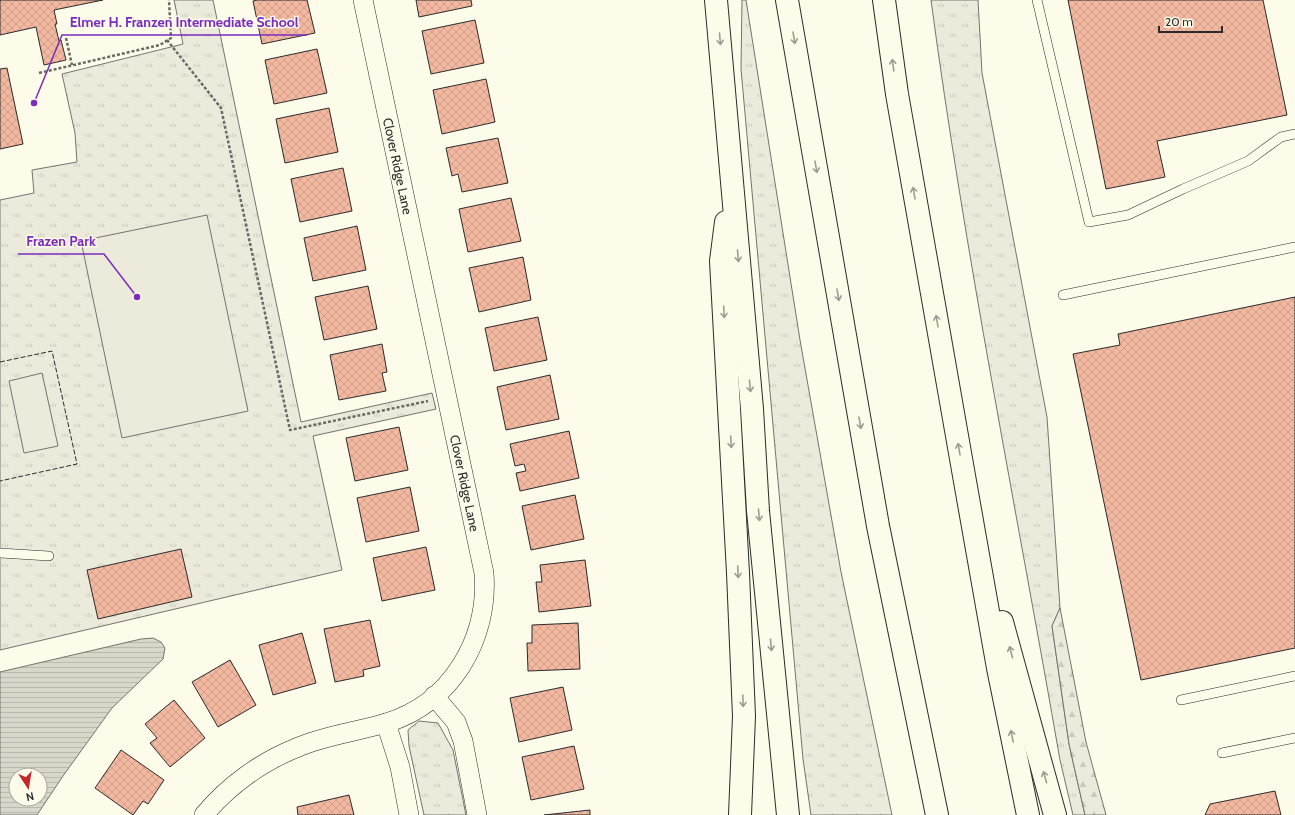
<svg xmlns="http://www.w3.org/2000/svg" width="1295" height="815" font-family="Cabin,sans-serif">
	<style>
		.grass { fill: url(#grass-tufts); stroke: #74746e }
		.forest { fill: url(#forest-firs); stroke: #74746e }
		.pitch { fill: #ecebdb; stroke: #74746e }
		.water { fill: url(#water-rules); stroke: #74746e; fill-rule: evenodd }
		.building { fill: url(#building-cross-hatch); stroke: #2b2b2b }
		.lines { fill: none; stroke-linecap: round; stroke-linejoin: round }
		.service-casing { stroke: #2b2b2b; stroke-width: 10 }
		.minor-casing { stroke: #2b2b2b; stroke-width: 20 }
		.motorway-casing { stroke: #2b2b2b; stroke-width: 24 }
		.path { stroke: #6a6964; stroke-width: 2.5; stroke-dasharray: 3 2; stroke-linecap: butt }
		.service { stroke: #fdfbea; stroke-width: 9 }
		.minor { stroke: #fdfbea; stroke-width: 19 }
		.motorway { stroke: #fdfbea; stroke-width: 22 }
		.fence { stroke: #2b2b2b; stroke-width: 1; stroke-dasharray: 5 2; stroke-linecap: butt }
		.oneway { stroke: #9e9d94 }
		.labels { text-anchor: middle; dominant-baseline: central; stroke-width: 3; stroke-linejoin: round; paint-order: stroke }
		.street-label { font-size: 13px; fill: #2b2b2b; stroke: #fdfbea }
		.leader { fill: none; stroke: #7b2cbf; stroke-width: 1.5 }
		.callout-dot { fill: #7b2cbf; stroke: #fdfbea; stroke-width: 1.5 }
		.callout-label { font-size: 14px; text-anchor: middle; font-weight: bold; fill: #7b2cbf; stroke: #fdfbea; stroke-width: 3; stroke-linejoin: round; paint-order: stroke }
	</style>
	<defs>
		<pattern id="grass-tufts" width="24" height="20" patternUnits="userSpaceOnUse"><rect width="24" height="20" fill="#ecebdb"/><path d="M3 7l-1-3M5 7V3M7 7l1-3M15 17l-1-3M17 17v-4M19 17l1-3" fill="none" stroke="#cbcabc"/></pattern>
		<pattern id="forest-firs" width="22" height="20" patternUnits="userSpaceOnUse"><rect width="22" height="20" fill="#ecebdb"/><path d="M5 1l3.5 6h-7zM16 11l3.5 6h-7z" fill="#cbcabc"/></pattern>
		<pattern id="water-rules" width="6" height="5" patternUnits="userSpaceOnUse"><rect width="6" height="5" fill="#d8d7c9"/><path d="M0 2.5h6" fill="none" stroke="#bab9ad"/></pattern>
		<pattern id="building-cross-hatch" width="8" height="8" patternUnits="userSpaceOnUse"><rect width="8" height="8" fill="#f2b8a0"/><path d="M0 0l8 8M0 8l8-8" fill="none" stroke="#d09e8a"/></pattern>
	</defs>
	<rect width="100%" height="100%" fill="#fdfbea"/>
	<!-- grass -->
	<g class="grass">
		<polygon points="174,0 213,0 301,422 432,393 436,409 313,436 342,570 0,650 0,200 34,193 32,170 77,162 75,133 62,74 183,44"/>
		<polygon points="742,0 746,0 800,340 841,572 892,815 811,815 803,759 741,69"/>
		<path d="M 931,0 L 978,0 L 982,73 L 1047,417 L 1060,608 L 1052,626 L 1069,744 L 1085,815 L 1073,815 L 1060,760 C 1016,507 965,255 931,0 Z"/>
		<polygon points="419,721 438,723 453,750 466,815 424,815 409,746 408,730"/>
	</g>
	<!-- forest -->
	<polygon class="forest" points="1060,608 1086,742 1106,815 1085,815 1069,744 1052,626"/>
	<!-- pitch -->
	<g class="pitch">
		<polygon points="207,215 248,411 122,438 81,241"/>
		<polygon points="42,373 58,446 24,453 9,381"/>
	</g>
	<!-- water -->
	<path class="water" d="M 153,638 L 161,642 L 165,648 L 163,659 L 112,708 L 63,776 L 37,815 L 0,815 L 0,672 L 141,639 ZM 16,775 L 40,775 L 40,799 L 16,799 Z"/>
	<!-- building -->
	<g class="building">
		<polygon points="0,0 103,0 54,10 57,24 55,24 59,41 61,40 66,60 44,65 36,27 0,35"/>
		<polygon points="257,0 307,0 315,33 262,44 253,1"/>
		<polygon points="416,0 471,0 472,6 419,17"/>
		<polygon points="1068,0 1263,0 1287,115 1157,141 1165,177 1106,189"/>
		<polygon points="475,20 484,63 431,74 422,31"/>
		<polygon points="317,49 327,93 274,104 265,60"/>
		<polygon points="7,68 23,144 0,149 0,69"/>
		<polygon points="486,79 495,122 442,134 433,90"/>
		<polygon points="329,108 338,152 285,163 276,119"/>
		<polygon points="498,138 508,183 462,192 458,174 452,176 446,148"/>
		<polygon points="343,168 352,211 300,222 291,179"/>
		<polygon points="511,198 521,241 468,252 459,209"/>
		<polygon points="357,226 366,270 313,281 304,238"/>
		<polygon points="523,257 531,300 479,312 469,268"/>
		<polygon points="368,286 377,329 324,340 315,297"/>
		<polygon points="1295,297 1295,648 1141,680 1073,354 1120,345 1118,334"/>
		<polygon points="538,317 547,360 494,371 485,328"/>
		<polygon points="382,344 387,372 382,373 386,391 339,400 330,355"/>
		<polygon points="550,375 559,419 506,430 497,387"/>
		<polygon points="399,427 408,470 355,481 346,438"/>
		<polygon points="569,431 579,478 520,491 516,473 526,471 524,464 515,466 510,444"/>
		<polygon points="410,487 419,531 366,542 357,498"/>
		<polygon points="575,495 584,539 531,550 522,506"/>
		<polygon points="426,547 435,590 382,601 373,558"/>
		<polygon points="181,549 192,597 98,619 87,570"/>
		<polygon points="585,560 591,606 539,612 536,582 542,582 540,565"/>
		<polygon points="370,620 380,666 363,670 364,676 335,682 324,629"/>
		<polygon points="578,623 580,669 528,671 527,643 532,643 532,625"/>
		<polygon points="302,633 316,683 273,695 259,645"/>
		<polygon points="230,660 256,705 218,727 192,682"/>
		<polygon points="563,687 572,730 519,742 510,698"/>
		<polygon points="174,700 205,738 170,767 150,743 157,738 145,724"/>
		<polygon points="574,746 584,789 531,800 522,757"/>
		<polygon points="121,750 164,780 148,804 143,801 133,815 95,788"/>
		<polygon points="1275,791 1281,815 1205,815 1210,804"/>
		<polygon points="349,795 354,815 298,815 297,807"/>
		<polygon points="590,810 590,815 544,815"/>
	</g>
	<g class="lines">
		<!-- service casing -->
		<g class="service-casing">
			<g id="service">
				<polyline points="1037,0 1089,222 1128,215 1183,189 1248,161 1281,137 1295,134"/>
				<polyline points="1063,295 1295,247"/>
				<polyline points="0,553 49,556"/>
				<polyline points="1181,700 1295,676"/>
				<polyline points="1222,753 1295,738"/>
			</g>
		</g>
		<!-- minor casing -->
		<g class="minor-casing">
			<g id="minor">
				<polyline points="434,696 456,722 463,741 477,815"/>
				<polyline points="386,723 400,767 409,815"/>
				<path d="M 204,815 C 228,786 261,762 296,748 C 325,735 356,732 386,723 C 451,704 489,639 484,573 L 363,0"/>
			</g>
		</g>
		<!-- motorway casing -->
		<g class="motorway-casing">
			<g id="motorway">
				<polyline points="716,0 752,409 758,511 788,815"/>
				<polyline points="787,0 878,526 937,815"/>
				<polyline points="884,0 897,94 966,487 998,668 1028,815"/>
				<polyline points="726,222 721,261 738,573 744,716 740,815"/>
				<polyline points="1002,622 1055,815"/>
			</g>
		</g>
		<!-- path -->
		<g class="path">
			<polyline points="66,38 72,65"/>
			<polyline points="167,40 221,108 290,430 428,401"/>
			<polyline points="39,73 160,45 171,38 169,0"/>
		</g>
		<!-- service -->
		<use href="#service" class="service"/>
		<!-- minor -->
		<use href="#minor" class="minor"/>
		<!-- motorway -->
		<use href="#motorway" class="motorway"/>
		<!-- fence -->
		<polyline class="fence" points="0,362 52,351 77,464 0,481"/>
	</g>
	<!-- one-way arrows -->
	<defs><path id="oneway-shaft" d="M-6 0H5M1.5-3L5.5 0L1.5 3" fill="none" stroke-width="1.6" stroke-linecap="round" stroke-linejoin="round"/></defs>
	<g class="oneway">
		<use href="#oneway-shaft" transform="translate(794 38) rotate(80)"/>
		<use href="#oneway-shaft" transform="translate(720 39) rotate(85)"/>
		<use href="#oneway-shaft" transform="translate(893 65) rotate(-98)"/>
		<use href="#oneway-shaft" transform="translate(816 167) rotate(80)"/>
		<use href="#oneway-shaft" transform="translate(914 193) rotate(-100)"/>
		<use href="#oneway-shaft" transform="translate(738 256) rotate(85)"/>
		<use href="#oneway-shaft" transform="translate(838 295) rotate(80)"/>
		<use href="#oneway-shaft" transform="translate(724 312) rotate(87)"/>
		<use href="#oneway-shaft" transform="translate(937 321) rotate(-100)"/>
		<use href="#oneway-shaft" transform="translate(750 386) rotate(85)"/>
		<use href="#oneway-shaft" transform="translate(860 423) rotate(80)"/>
		<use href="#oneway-shaft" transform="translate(731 442) rotate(87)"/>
		<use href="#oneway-shaft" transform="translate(959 449) rotate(-100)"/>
		<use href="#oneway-shaft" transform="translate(759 515) rotate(85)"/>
		<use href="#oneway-shaft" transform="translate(738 572) rotate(87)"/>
		<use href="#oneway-shaft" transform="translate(771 645) rotate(85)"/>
		<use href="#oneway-shaft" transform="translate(1011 652) rotate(-105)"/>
		<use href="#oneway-shaft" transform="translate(743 701) rotate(88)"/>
		<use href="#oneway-shaft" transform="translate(1012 736) rotate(-102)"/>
		<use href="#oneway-shaft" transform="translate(1045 777) rotate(-105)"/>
	</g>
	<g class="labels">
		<!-- street labels -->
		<g class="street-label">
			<text transform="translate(398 166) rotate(78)">Clover Ridge Lane</text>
			<text transform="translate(465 483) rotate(78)">Clover Ridge Lane</text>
		</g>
	</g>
	<!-- callouts -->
	<path class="leader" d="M34 103L62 35H307M137 297L104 254H18"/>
	<g class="callout-dot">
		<circle cx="34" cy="103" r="4"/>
		<circle cx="137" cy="297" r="4"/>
	</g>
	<g class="callout-label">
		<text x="184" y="27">Elmer H. Franzen Intermediate School</text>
		<text x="61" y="246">Frazen Park</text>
	</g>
	<!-- north arrow -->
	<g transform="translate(28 787) rotate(168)"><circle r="19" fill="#fdfbea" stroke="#a9a89e"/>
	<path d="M0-3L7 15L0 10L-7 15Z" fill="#c62828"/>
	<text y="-6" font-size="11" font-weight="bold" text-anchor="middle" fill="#2b2b2b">N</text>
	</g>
	<!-- scale -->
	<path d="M1159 26v6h63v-6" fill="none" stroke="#2b2b2b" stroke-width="2"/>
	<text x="1165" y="26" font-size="12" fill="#2b2b2b" stroke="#fdfbea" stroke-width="3" paint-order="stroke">20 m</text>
</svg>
